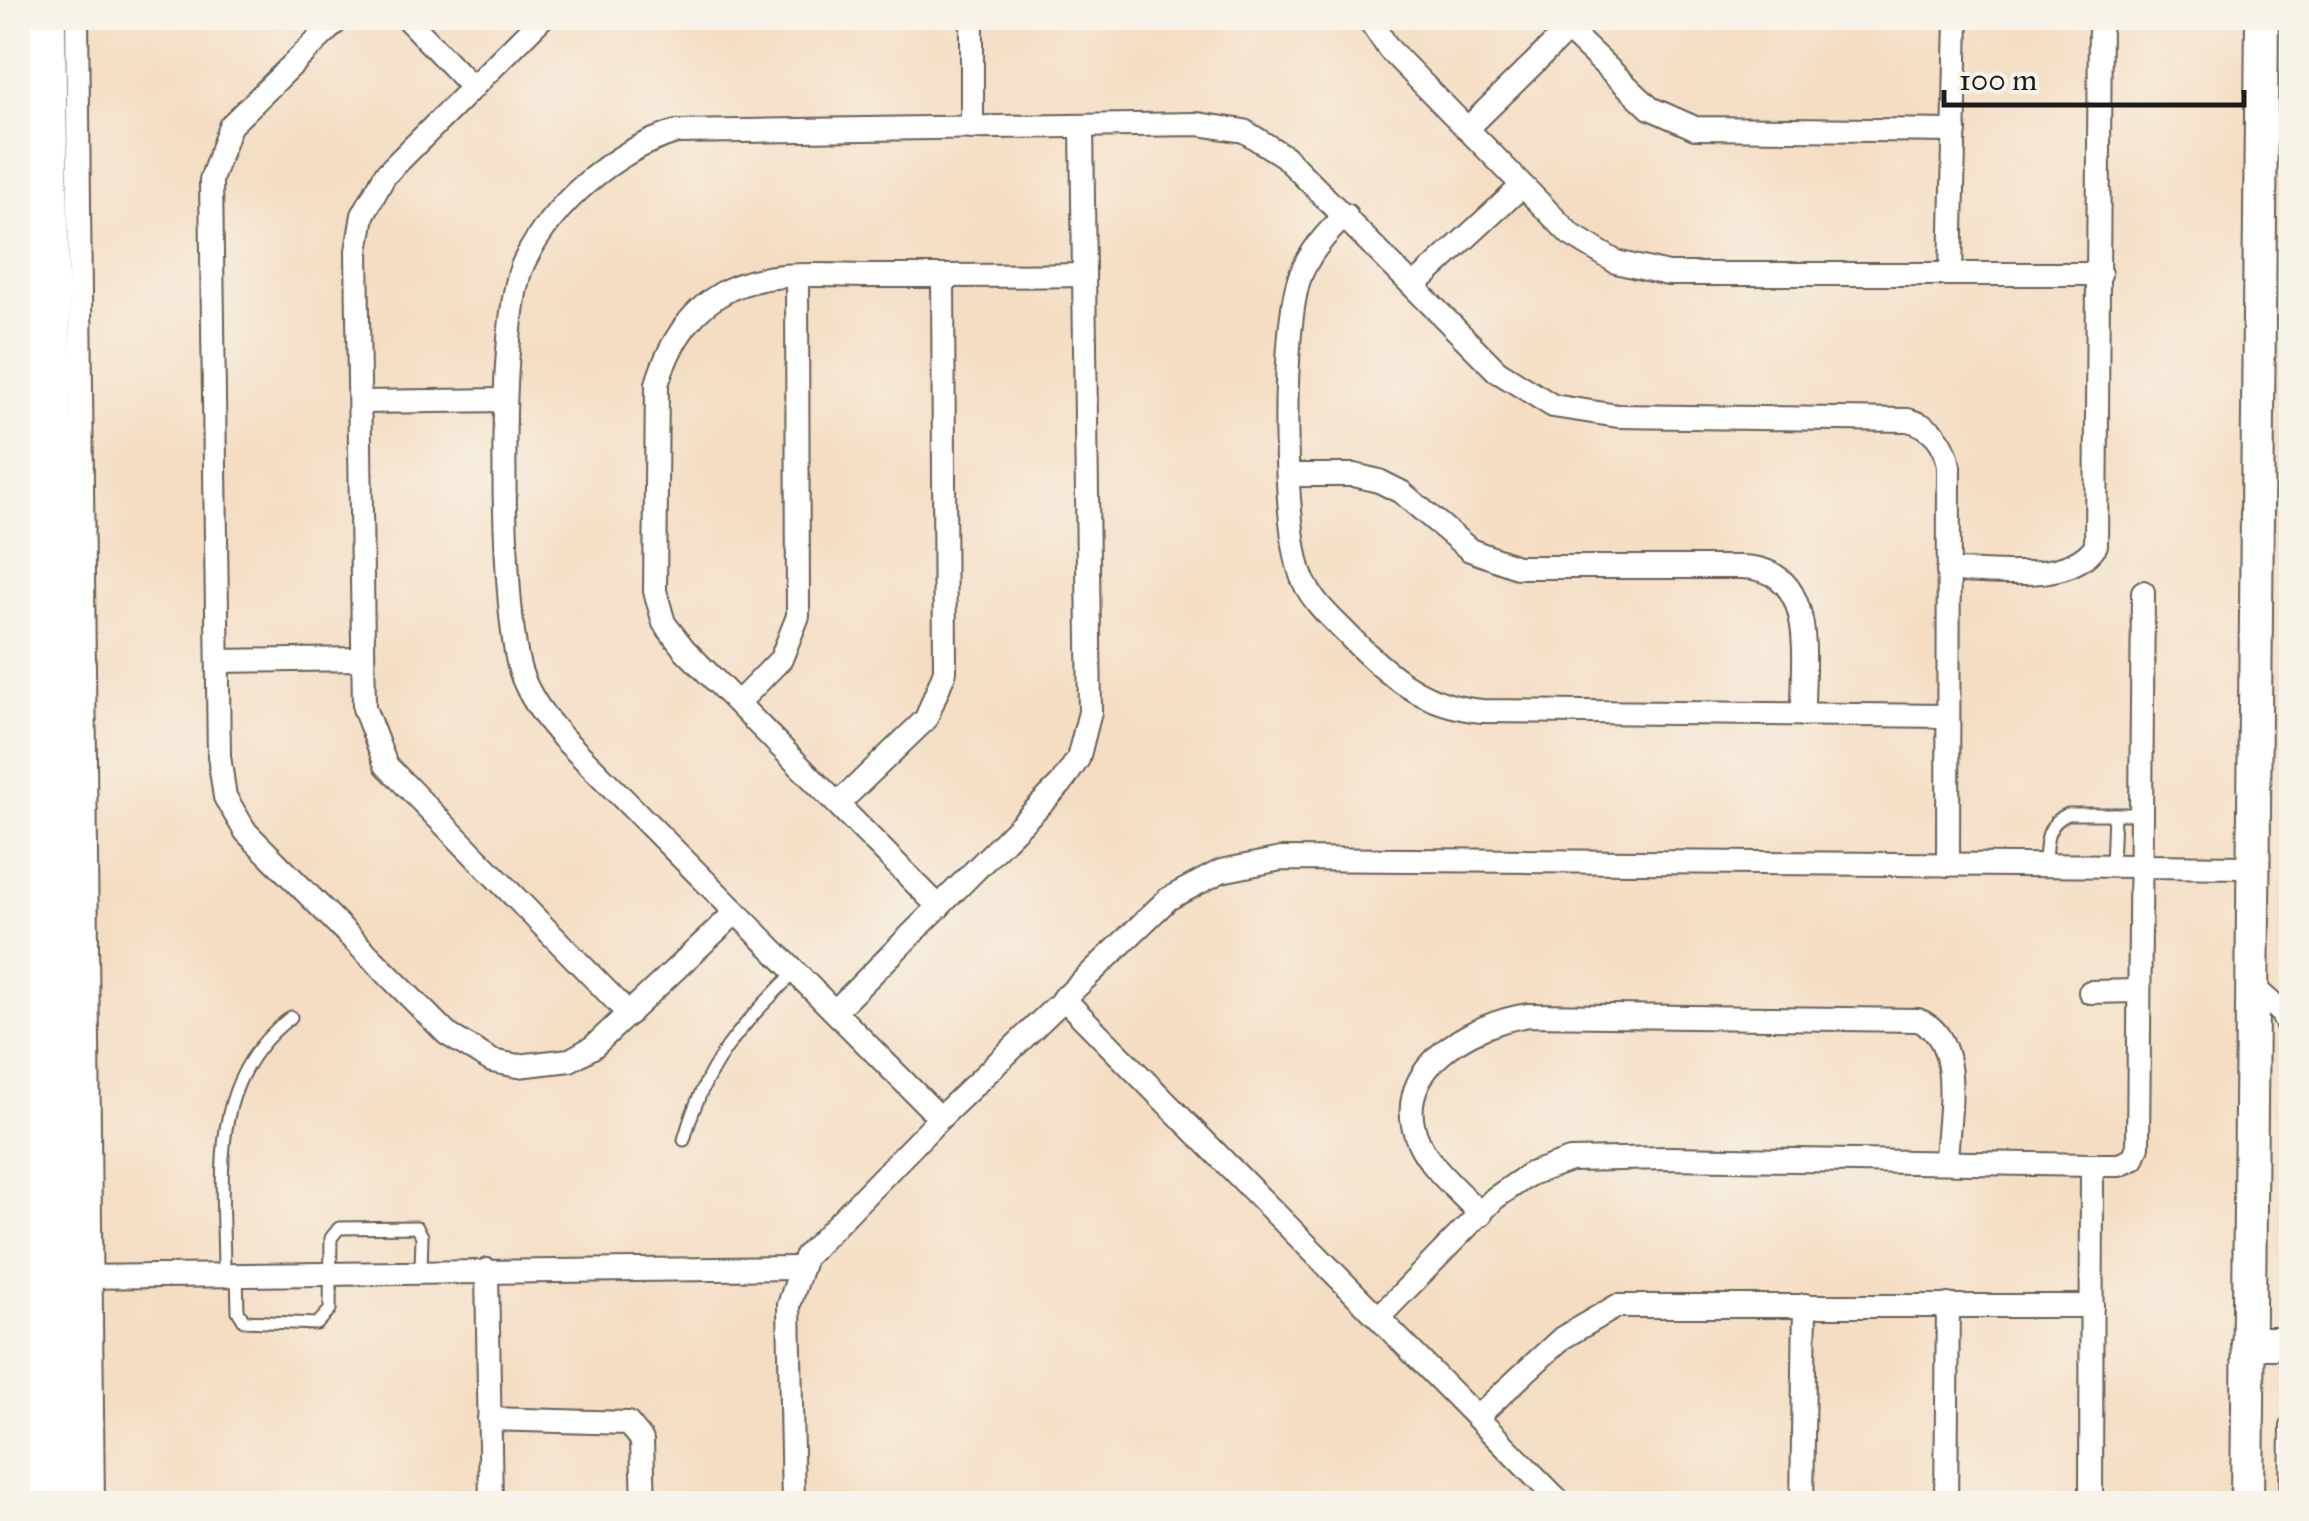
<svg xmlns="http://www.w3.org/2000/svg" width="2309" height="1521" font-family="'IM FELL Great Primer',serif">
	<style>
		.lines { fill: none; stroke-linecap: round; stroke-linejoin: round }
		.lane-casing { stroke: #686056; stroke-width: 15 }
		.street-casing { stroke: #686056; stroke-width: 26 }
		.secondary-casing { stroke: #686056; stroke-width: 36 }
		.lane { stroke: #fff; stroke-width: 11 }
		.street { stroke: #fff; stroke-width: 22 }
		.secondary { stroke: #fff; stroke-width: 32 }
	</style>
	<rect width="100%" height="100%" fill="#f7f3e8"/>
	<filter id="ink" filterUnits="userSpaceOnUse"><feTurbulence type="fractalNoise" baseFrequency=".01" numOctaves="2"/><feDisplacementMap in="SourceGraphic" scale="20" xChannelSelector="R" yChannelSelector="G"/><feConvolveMatrix kernelMatrix="1 2 1 2 8 2 1 2 1" color-interpolation-filters="sRGB"/></filter>
	<filter id="wash" filterUnits="userSpaceOnUse"><feTurbulence type="fractalNoise" baseFrequency=".0048" numOctaves="4" result="noise"/><feDisplacementMap in="SourceGraphic" scale="40" xChannelSelector="R" yChannelSelector="G"/><feGaussianBlur stdDeviation="2.25" result="paint"/><feColorMatrix in="noise" values="0 0 0 0 0 0 0 0 0 0 0 0 0 0 0 0 0 1.4 0 .05"/><feComposite in="paint" operator="in"/></filter>
	<g filter="url(#wash)">
		<rect width="100%" height="100%" fill="#f4ddc2"/>
	</g>
	<g filter="url(#ink)">
		<g class="lines">
			<!-- lane casing -->
			<g class="lane-casing">
				<g id="lane">
					<path d="M 2045,865 C 2046,843 2045,824 2068,814 L 2141,814"/>
					<polyline points="2112,866 2114,814"/>
					<path d="M 684,1140 C 705,1063 740,1027 795,972"/>
					<path d="M 224,1275 C 224,1179 205,1082 291,1017"/>
					<polyline points="237,1275 238,1311 244,1321 317,1324 330,1310 331,1238 339,1228 417,1227 422,1236 421,1271"/>
				</g>
			</g>
			<!-- street casing -->
			<g class="street-casing">
				<g id="street">
					<polyline points="77,18 93,1504"/>
					<polyline points="340,18 230,126 211,180 219,756 225,797 246,832 447,1034 492,1061 518,1066 570,1060 593,1047 736,912"/>
					<polyline points="406,18 473,88"/>
					<polyline points="542,18 385,175 363,215 357,251 364,708 386,765 629,1014"/>
					<polyline points="972,18 972,128"/>
					<polyline points="1368,18 1389,49 1570,234 1616,262 1668,274 2100,274"/>
					<polyline points="1567,29 1650,108 1695,128 1955,131"/>
					<polyline points="1467,129 1580,18"/>
					<path d="M 1346,215 C 1327,232 1311,250 1301,274 C 1281,322 1281,536 1304,582 C 1314,603 1331,618 1347,634 C 1387,675 1423,706 1482,711 L 1948,716"/>
					<polyline points="1951,274 1957,18"/>
					<polyline points="1415,285 1522,186"/>
					<polyline points="362,402 505,400"/>
					<path d="M 1289,475 L 1354,475 L 1379,481 L 1401,492 L 1470,550 L 1517,567 L 1742,567 C 1820,569 1802,661 1803,715"/>
					<path d="M 1948,571 C 1993,570 2069,586 2096,545 L 2100,18"/>
					<polyline points="218,661 362,659"/>
					<polyline points="739,702 781,659 798,616 797,276"/>
					<polyline points="838,804 926,719 945,671 943,276"/>
					<path d="M 939,907 L 684,649 L 664,623 L 655,591 L 657,384 C 669,344 691,308 730,289 C 774,269 827,276 875,276 C 944,276 1014,276 1084,275"/>
					<polyline points="2250,984 2280,1011 2292,1034"/>
					<polyline points="2090,992 2139,991"/>
					<polyline points="1063,998 1562,1504"/>
					<polyline points="835,1011 1061,784 1078,759 1090,712 1082,127"/>
					<path d="M 940,1118 L 565,740 C 546,719 529,698 520,670 C 501,607 496,318 524,262 C 553,203 615,150 676,132 L 1198,124 L 1244,131 L 1284,156 L 1497,371 L 1553,406 L 1618,416 L 1908,420 C 1932,426 1945,441 1949,466 L 1948,865"/>
					<path d="M 1481,1215 C 1461,1193 1432,1170 1419,1143 C 1386,1071 1471,1023 1529,1015 L 1918,1020 C 1966,1038 1947,1121 1946,1162"/>
					<polyline points="487,1270 491,1504"/>
					<polyline points="77,1277 799,1268"/>
					<polyline points="1379,1317 1495,1198 1530,1174 1570,1160 1669,1158 2092,1165 2119,1165 2133,1159 2138,1146 2143,592"/>
					<polyline points="18,1358 19,1504"/>
					<polyline points="1478,1416 1562,1338 1617,1306 2092,1306"/>
					<polyline points="489,1419 628,1423 642,1440 644,1504"/>
					<polyline points="793,1504 789,1305 805,1257 940,1118 1168,899 1221,871 1281,859 2251,867"/>
					<polyline points="1802,1504 1805,1305"/>
					<polyline points="1946,1504 1948,1305"/>
					<polyline points="2091,1504 2092,1165"/>
					<polyline points="2291,1504 2292,1426"/>
				</g>
			</g>
			<!-- secondary casing -->
			<g class="secondary-casing">
				<g id="secondary">
					<polyline points="25,18 40,1504"/>
					<polyline points="49,18 71,1504"/>
					<polyline points="2248,1343 2292,1343"/>
					<polyline points="2247,1504 2262,18"/>
				</g>
			</g>
			<!-- lane -->
			<use href="#lane" class="lane"/>
			<!-- street -->
			<use href="#street" class="street"/>
			<!-- secondary -->
			<use href="#secondary" class="secondary"/>
		</g>
	</g>
	<!-- margin -->
	<rect width="2309" height="1521" fill="none" stroke="#f7f3e8" stroke-width="60"/>
	<!-- scale -->
	<path d="M1944 90v15h300v-15" fill="none" stroke="#1c1c1c" stroke-width="5"/>
	<text x="1959" y="90" font-size="30" fill="#1c1c1c" stroke="#f7f3e8" stroke-width="8" paint-order="stroke">100 m</text>
</svg>
